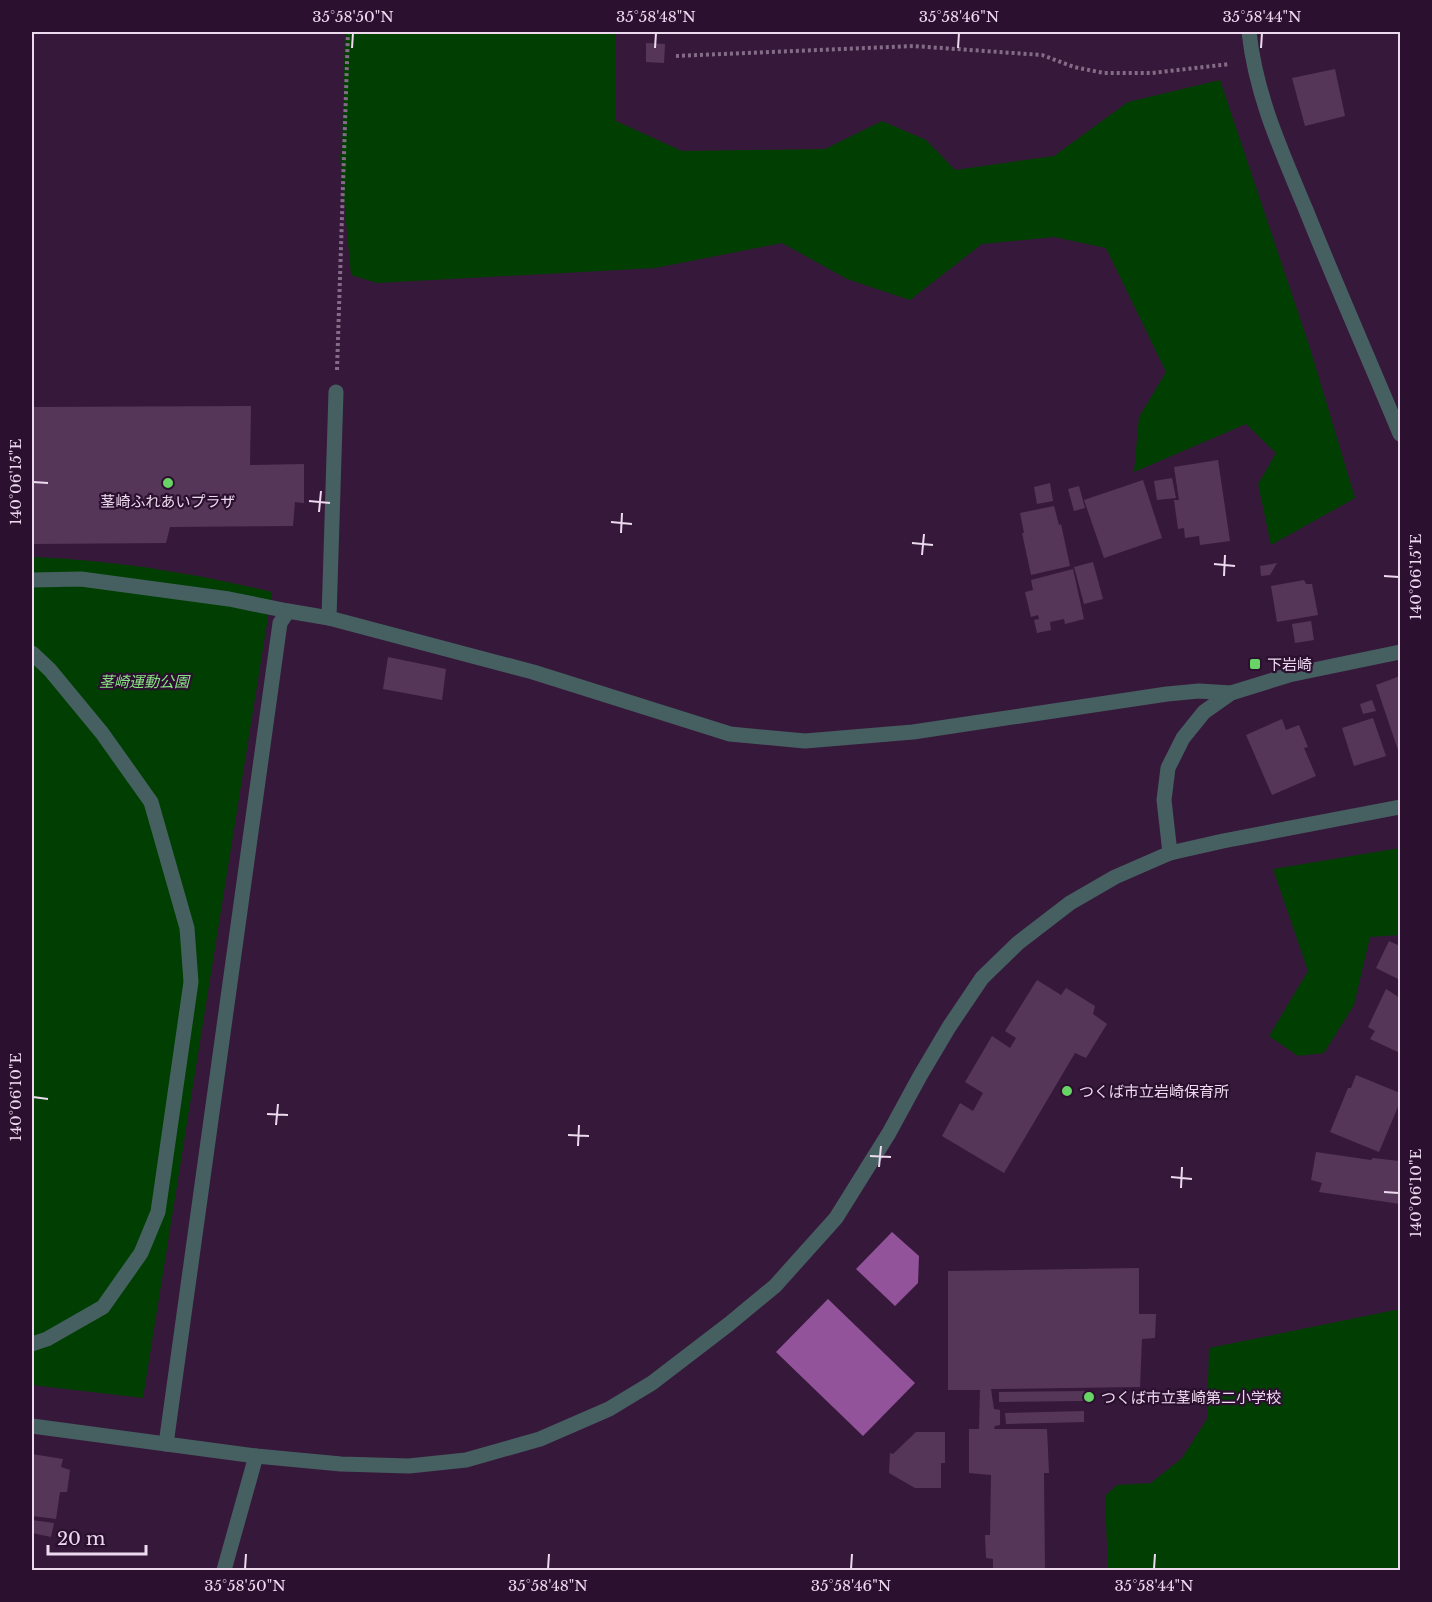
<svg xmlns="http://www.w3.org/2000/svg" width="1432" height="1602" font-family="'Libre Baskerville','Noto Sans JP',serif">
	<style>
		.green { fill: #003f01 }
		.water { fill: #92539a }
		.building { fill: #553659 }
		.lines { fill: none; stroke-linecap: round; stroke-linejoin: round }
		.path { stroke: #846b87; stroke-width: 4; stroke-dasharray: 3 3; stroke-linecap: butt }
		.minor { stroke: #466062; stroke-width: 15 }
		.ticks { fill: none; stroke: #eddaef; stroke-width: 2 }
		.poi-dot { fill: #68d465; stroke: #2c1030; stroke-width: 2 }
		.labels { text-anchor: middle; dominant-baseline: central; stroke-width: 4.5; stroke-linejoin: round; paint-order: stroke }
		.poi-label { font-size: 15px; fill: #eddaef; stroke: #2c1030; text-anchor: start }
		.park-label { font-size: 15px; font-style: italic; fill: #89e584; stroke: #2c1030 }
		.neatline { fill: none; stroke: #eddaef; stroke-width: 2 }
		.ticks-label { font-size: 15px; text-anchor: middle; fill: #eddaef }
	</style>
	<rect width="100%" height="100%" fill="#36193a"/>
	<!-- green -->
	<g class="green">
		<polygon points="345,32 615,32 616,121 682,151 825,149 882,121 926,140 955,170 1054,156 1128,102 1220,80 1310,348 1355,498 1271,545 1258,484 1276,453 1246,424 1134,472 1139,417 1166,372 1106,248 1054,237 982,244 910,300 847,279 782,243 655,268 377,283 351,275 340,156 342,150"/>
		<path d="M 32,557 C 113,560 193,573 272,592 L 143,1398 L 32,1385 Z"/>
		<polygon points="1400,848 1400,935 1370,937 1354,1005 1324,1053 1298,1056 1269,1036 1308,971 1273,869"/>
		<polygon points="1400,1309 1400,1570 1108,1570 1105,1496 1117,1485 1151,1483 1182,1458 1207,1419 1209,1348"/>
	</g>
	<!-- water -->
	<g class="water">
		<polygon points="892,1232 919,1256 918,1283 895,1306 856,1269"/>
		<polygon points="828,1299 915,1383 863,1436 776,1352"/>
	</g>
	<!-- building -->
	<g class="building">
		<polygon points="646,43 665,44 664,63 646,62"/>
		<polygon points="1335,69 1345,116 1305,126 1292,78"/>
		<polygon points="251,406 250,465 304,464 304,503 295,502 293,526 170,527 166,543 32,544 32,407"/>
		<polygon points="1218,460 1230,541 1200,545 1199,536 1185,538 1184,528 1178,529 1174,500 1179,500 1174,467"/>
		<polygon points="1172,478 1176,498 1157,500 1154,481"/>
		<polygon points="1143,480 1162,538 1104,558 1084,500"/>
		<polygon points="1050,483 1053,501 1037,504 1034,487"/>
		<polygon points="1079,486 1085,508 1074,511 1068,489"/>
		<polygon points="1054,506 1059,525 1061,524 1070,566 1031,575 1022,533 1024,533 1020,513"/>
		<polygon points="1093,562 1103,599 1084,604 1074,567"/>
		<polygon points="1277,563 1270,575 1261,576 1260,566"/>
		<polygon points="1073,569 1084,619 1065,624 1064,619 1050,622 1051,630 1037,633 1034,620 1039,619 1038,615 1031,617 1025,592 1033,590 1031,580"/>
		<polygon points="1304,580 1306,584 1312,584 1318,615 1277,622 1271,586"/>
		<polygon points="1311,621 1314,640 1295,643 1292,624"/>
		<polygon points="388,657 446,669 442,700 383,689"/>
		<polygon points="1400,676 1400,756 1376,685"/>
		<polygon points="1372,700 1376,711 1363,714 1360,704"/>
		<polygon points="1373,718 1386,756 1354,766 1342,728"/>
		<polygon points="1282,719 1286,730 1299,725 1308,747 1304,748 1316,776 1272,795 1246,735"/>
		<polygon points="1389,941 1400,946 1400,980 1376,968"/>
		<polygon points="1037,980 1061,995 1066,988 1095,1006 1093,1014 1107,1024 1086,1058 1075,1053 1004,1173 942,1136 960,1103 973,1111 983,1093 965,1082 992,1036 1010,1048 1016,1038 1005,1031"/>
		<polygon points="1386,989 1400,998 1400,1053 1370,1039 1375,1031 1368,1027"/>
		<polygon points="1356,1075 1400,1093 1400,1102 1379,1152 1330,1132 1348,1088 1351,1088"/>
		<polygon points="1316,1152 1371,1160 1373,1158 1399,1161 1399,1166 1400,1166 1400,1204 1319,1192 1322,1183 1311,1180"/>
		<polygon points="1139,1268 1139,1314 1156,1314 1155,1338 1142,1339 1140,1387 991,1389 994,1409 1000,1410 1000,1425 995,1426 994,1429 1047,1429 1049,1473 1044,1473 1045,1570 993,1570 993,1559 986,1558 985,1535 990,1535 991,1475 969,1473 969,1429 979,1429 980,1390 948,1390 948,1271"/>
		<polygon points="1085,1391 1085,1401 999,1402 999,1392"/>
		<polygon points="1084,1411 1084,1422 1006,1424 1005,1413"/>
		<polygon points="916,1432 945,1432 945,1463 941,1463 941,1488 915,1488 889,1473 890,1453 893,1454"/>
		<polygon points="32,1454 63,1459 61,1467 70,1470 67,1492 60,1492 56,1519 32,1516"/>
		<polygon points="32,1520 54,1523 51,1537 32,1533"/>
	</g>
	<g class="lines">
		<!-- path -->
		<g class="path">
			<polyline points="676,56 913,46 1042,55 1074,67 1104,73 1152,73 1230,64"/>
			<polyline points="337,370 348,32"/>
		</g>
		<!-- minor -->
		<g class="minor">
			<path d="M 1249,32 C 1256,96 1281,150 1306,210 C 1336,285 1369,359 1400,434"/>
			<polyline points="32,580 81,579 229,599 288,611"/>
			<polyline points="329,618 336,392"/>
			<polyline points="32,653 50,670 102,733 151,802 187,928 191,982 158,1212 141,1253 103,1307 47,1339 32,1344"/>
			<polyline points="1170,853 1164,800 1168,768 1183,738 1204,712 1231,693 1289,675 1400,652"/>
			<polyline points="32,1426 256,1456 341,1464 409,1466 466,1460 540,1439 609,1409 652,1383 729,1324 775,1286 836,1218 889,1133 920,1076 949,1027 982,978 1018,943 1070,903 1115,877 1170,853 1223,841 1400,807"/>
			<polyline points="166,1444 280,623 288,611 329,618 533,672 730,734 805,741 913,732 1167,694 1199,691 1231,693"/>
			<polyline points="224,1570 256,1456"/>
		</g>
	</g>
	<!-- ticks -->
	<path class="ticks" d="M 352,48 L 353,33M 655,48 L 656,33M 958,48 L 959,33M 1261,48 L 1262,33M 33,482 L 48,483M 309,501 L 330,503M 319,512 L 321,491M 611,522 L 632,524M 621,533 L 622,513M 912,543 L 933,545M 922,555 L 924,534M 1214,564 L 1235,566M 1224,576 L 1225,555M 1384,576 L 1399,577M 33,1097 L 48,1099M 267,1114 L 288,1115M 276,1125 L 278,1104M 568,1135 L 589,1136M 578,1146 L 579,1125M 870,1156 L 891,1157M 879,1167 L 881,1146M 1171,1177 L 1192,1179M 1181,1188 L 1182,1167M 1384,1192 L 1399,1193M 245,1569 L 246,1554M 548,1569 L 549,1554M 851,1569 L 852,1554M 1154,1569 L 1155,1554"/>
	<!-- markers -->
	<g class="poi-dot">
		<circle cx="168" cy="483" r="6"/>
		<rect x="1249" y="658" width="12" height="12" rx="3"/>
		<circle cx="1067" cy="1091" r="6"/>
		<circle cx="1089" cy="1397" r="6"/>
	</g>
	<g class="labels">
		<!-- poi labels -->
		<g class="poi-label">
			<text x="168" y="501" text-anchor="middle">茎崎ふれあいプラザ</text>
			<text x="1267" y="664">下岩崎</text>
			<text x="1079" y="1091">つくば市立岩崎保育所</text>
			<text x="1101" y="1397">つくば市立茎崎第二小学校</text>
		</g>
		<!-- park labels -->
		<g class="park-label">
			<text x="144" y="681">茎崎運動公園</text>
		</g>
	</g>
	<!-- border -->
	<rect width="1432" height="1602" fill="none" stroke="#2c1030" stroke-width="66"/>
	<!-- scale -->
	<path d="M48 1545v9h98v-9" fill="none" stroke="#eddaef" stroke-width="3"/>
	<text x="57" y="1545" font-size="18" fill="#eddaef" stroke="#2c1030" stroke-width="4.5" paint-order="stroke">20 m</text>
	<rect x="33" y="33" width="1366" height="1536" class="neatline"/>
	<g class="ticks-label">
		<text x="353" y="22">35°58'50"N</text>
		<text x="656" y="22">35°58'48"N</text>
		<text x="959" y="22">35°58'46"N</text>
		<text x="1262" y="22">35°58'44"N</text>
		<text transform="translate(16 482) rotate(-90)" y="5">140°06'15"E</text>
		<text transform="translate(1416 577) rotate(-90)" y="5">140°06'15"E</text>
		<text transform="translate(16 1097) rotate(-90)" y="5">140°06'10"E</text>
		<text transform="translate(1416 1193) rotate(-90)" y="5">140°06'10"E</text>
		<text x="245" y="1591">35°58'50"N</text>
		<text x="548" y="1591">35°58'48"N</text>
		<text x="851" y="1591">35°58'46"N</text>
		<text x="1154" y="1591">35°58'44"N</text>
	</g>
</svg>
